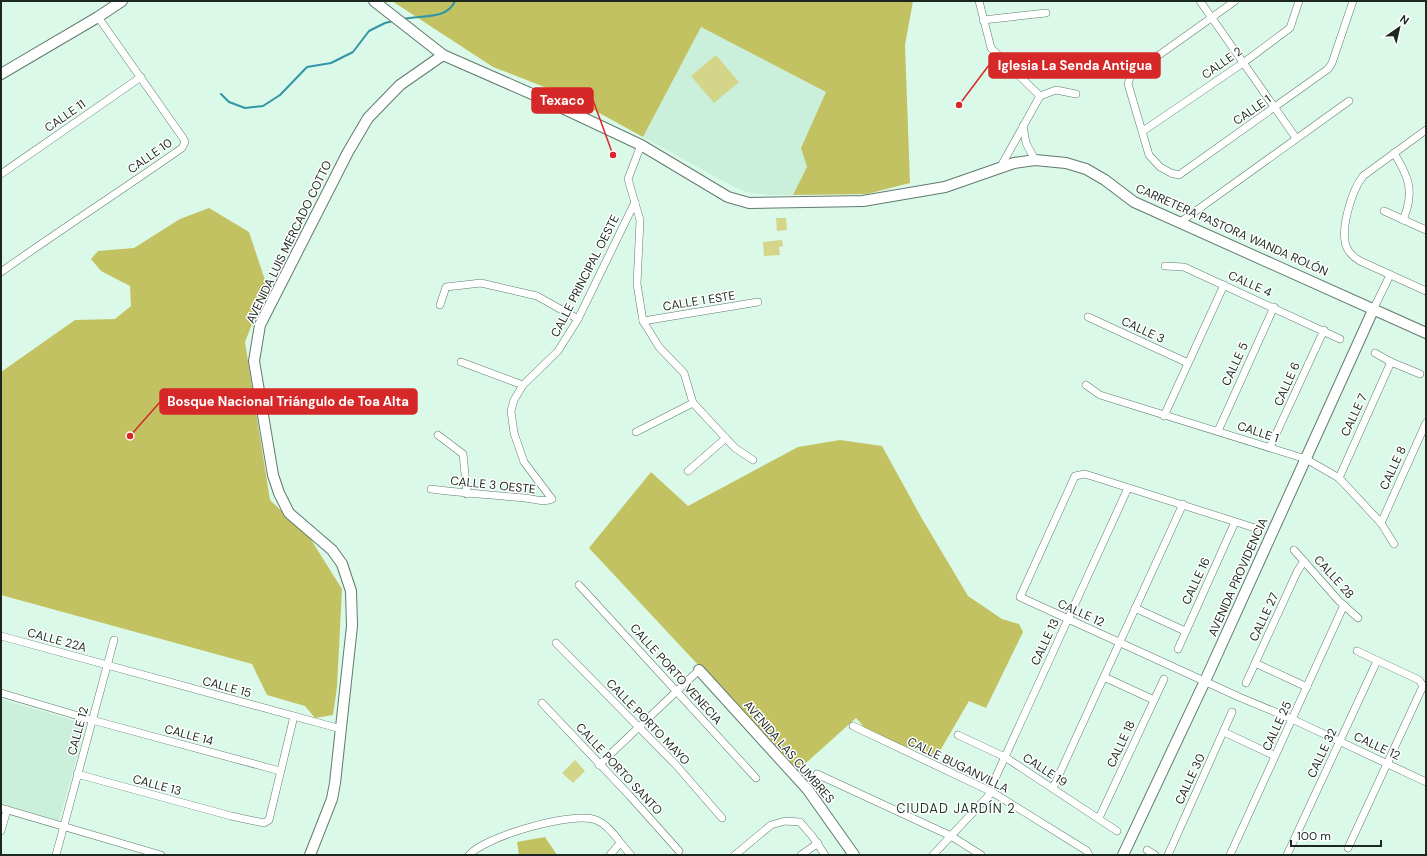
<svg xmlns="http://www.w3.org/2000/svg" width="1427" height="856" font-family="'DM Sans',sans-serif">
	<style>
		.built { fill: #caf0db }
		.green { fill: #d4d588 }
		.forest { fill: #c2c262 }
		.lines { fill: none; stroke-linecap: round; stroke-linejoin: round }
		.stream { stroke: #3295a6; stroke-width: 2 }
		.street-casing { stroke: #617b6d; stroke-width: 8 }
		.secondary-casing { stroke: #617b6d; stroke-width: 12 }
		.street { stroke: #fff; stroke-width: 7 }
		.secondary { stroke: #fff; stroke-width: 10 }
		.labels { text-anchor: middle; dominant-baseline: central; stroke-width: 3; stroke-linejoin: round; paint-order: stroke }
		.street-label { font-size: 12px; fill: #1c2721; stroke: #fff }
		.neighbourhood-label { font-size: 13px; letter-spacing: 1px; fill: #1e372b; stroke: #fff }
		.leader { fill: none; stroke: #d62828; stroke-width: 1.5 }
		.callout-dot { fill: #d62828; stroke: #fff; stroke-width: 1.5 }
		.callout { fill: #d62828; stroke: #d62828; stroke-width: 1.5 }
		.callout-label { font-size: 13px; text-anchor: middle; font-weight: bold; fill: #fff }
	</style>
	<rect width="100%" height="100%" fill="#dbf9e8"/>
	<!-- built -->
	<g class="built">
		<polygon points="701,27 827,92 801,148 807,167 793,195 770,195 746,192 725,182 643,137"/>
		<polygon points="1,699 86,724 59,821 1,805"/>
	</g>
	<!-- green -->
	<g class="green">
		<polygon points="716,55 739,82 714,103 691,76"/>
		<polygon points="776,218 786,218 787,230 777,231"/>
		<polygon points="782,240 783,246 779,247 780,255 764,256 763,242"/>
		<polygon points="575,760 585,771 573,783 562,773"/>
	</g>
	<!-- forest -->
	<g class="forest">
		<polygon points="392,1 913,1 905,45 910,183 867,194 793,195 807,167 801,148 826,92 701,27 643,137 570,97 493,67"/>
		<polygon points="209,208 249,232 267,286 245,342 270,500 310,538 342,589 337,687 333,715 315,718 305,706 267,695 252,664 1,595 1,372 75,320 115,319 131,306 130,286 101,271 91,259 98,251 134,248 180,219"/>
		<polygon points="840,440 882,446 921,517 968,596 1002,619 1019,624 1023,632 986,708 969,701 937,756 872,736 856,718 797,771 589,548 651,472 688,506 798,447"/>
		<polygon points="545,837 557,855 519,855 517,842"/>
	</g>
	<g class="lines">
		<!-- stream -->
		<g class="stream">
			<path d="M 403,19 C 421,15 447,20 455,1"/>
			<polyline points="221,94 229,102 245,108 263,106 280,95 307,67 331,63 353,52 369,31 385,23 393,21"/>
		</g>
		<!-- street casing -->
		<g class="street-casing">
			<g id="street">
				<polyline points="979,1 991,48 1040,96"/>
				<polyline points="1200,1 1296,138"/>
				<polyline points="1235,1 1131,75 1128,84 1149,155 1160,167 1171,173 1179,175 1328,69 1332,63 1353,1"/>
				<polyline points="983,20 1046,13"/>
				<polyline points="1023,126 1026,143 1035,160"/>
				<path d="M 1426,130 L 1363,176 C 1352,190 1339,231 1347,248 C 1350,254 1355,258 1360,261 L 1426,291"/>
				<polyline points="1143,131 1243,63 1290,28 1299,1"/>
				<polyline points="641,145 628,179 640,220 637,284 643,321 659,347 684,373 693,403 735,448 753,460"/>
				<path d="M 1394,153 C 1409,177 1415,192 1403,220"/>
				<polyline points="1000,168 1040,96 1056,90 1076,94"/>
				<polyline points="1,174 141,77"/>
				<polyline points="1384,211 1426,230"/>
				<polyline points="1179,223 1349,101"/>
				<polyline points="1165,266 1184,267 1340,339"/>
				<path d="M 1,272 C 60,230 122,190 182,148 L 185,142 L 183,138 L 98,17"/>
				<polyline points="440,305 446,287 481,283 537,296 578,319"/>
				<polyline points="1374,308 1390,275"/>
				<polyline points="1088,317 1188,363"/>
				<polyline points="643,321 758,302"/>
				<polyline points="1375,353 1391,362 1420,374"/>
				<polyline points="461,362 523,385"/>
				<polyline points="1086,385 1100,395 1306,459 1339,478 1381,523 1394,544"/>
				<polyline points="1164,416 1224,285"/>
				<polyline points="1218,431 1274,307"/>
				<polyline points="636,432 693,403"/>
				<polyline points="438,435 463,454 467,494"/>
				<polyline points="1270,447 1324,330"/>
				<polyline points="688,471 726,438"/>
				<polyline points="1339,478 1391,362"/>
				<path d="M 431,489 C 462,493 493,495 525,498 C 535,499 543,503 552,499 L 524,462 L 514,433 L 511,411 L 514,400 L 523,385 L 558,351 L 578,319 L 635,202"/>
				<polyline points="1381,523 1426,423"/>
				<polyline points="1255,528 1085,474 1075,476 1020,597 1239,697 1292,719 1426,782"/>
				<polyline points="1294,550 1339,601 1358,618"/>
				<polyline points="579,585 756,778"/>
				<polyline points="1135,608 1185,631"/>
				<polyline points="1,636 341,729"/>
				<polyline points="556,643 676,765 722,818"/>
				<polyline points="1178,649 1235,522"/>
				<polyline points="1255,663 1307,687"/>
				<polyline points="1104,677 1154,700"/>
				<polyline points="1246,683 1297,572 1304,561"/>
				<polyline points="1,693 92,720 280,771"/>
				<polyline points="542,703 629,795 679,851"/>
				<polyline points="853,726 992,792 1087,851 1089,855"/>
				<polyline points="1224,732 1275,756"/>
				<polyline points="958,735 1005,757 1117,831"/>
				<polyline points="599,765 699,670"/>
				<polyline points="77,774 231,816 264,823 269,820 294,716"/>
				<polyline points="817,774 951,836 981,855"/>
				<polyline points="993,783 1128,488"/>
				<polyline points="1053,788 1183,504"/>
				<polyline points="1,808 161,855"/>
				<polyline points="1099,818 1164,679"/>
				<polyline points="1,831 7,810"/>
				<polyline points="1348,848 1423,686 1419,680 1357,651"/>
				<polyline points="1147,850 1155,855"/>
				<polyline points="56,855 114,640"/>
				<path d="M 469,855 C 486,836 573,811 596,820 C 611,826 620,844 631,855"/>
				<polyline points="610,855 620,843"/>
				<polyline points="735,855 771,825 785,821 800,822 812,836 825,855"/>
				<polyline points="801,855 818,843"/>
				<polyline points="933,855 992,792"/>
				<polyline points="1168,855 1232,712"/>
				<polyline points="1230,855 1344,605"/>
				<polyline points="1287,855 1377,661"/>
			</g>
		</g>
		<!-- secondary casing -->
		<g class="secondary-casing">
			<g id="secondary">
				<polyline points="374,1 443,55 541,98 641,145 728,197 749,203 863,201 945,187 1014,163 1035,160 1066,163 1086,169 1105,180 1134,202 1426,333"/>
				<polyline points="1,74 98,17 122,1"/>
				<polyline points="699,670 808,790 854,855"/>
				<polyline points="310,855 332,799 335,783 352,626 351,591 342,564 332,550 289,513 279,493 273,475 254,361 260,325 348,152 368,118 400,85 443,55"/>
				<polyline points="1123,855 1205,681 1374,308"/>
			</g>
		</g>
		<!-- street -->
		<use href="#street" class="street"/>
		<!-- secondary -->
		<use href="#secondary" class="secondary"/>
	</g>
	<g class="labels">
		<!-- street labels -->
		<g class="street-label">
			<text transform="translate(1222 63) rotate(-35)">CALLE 2</text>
			<text transform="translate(1252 110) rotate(-35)">CALLE 1</text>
			<text transform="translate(65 116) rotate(-35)">CALLE 11</text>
			<text transform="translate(150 156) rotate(-35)">CALLE 10</text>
			<text transform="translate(1232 230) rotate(24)">CARRETERA PASTORA WANDA ROLÓN</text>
			<text transform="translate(289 242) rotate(-64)">AVENIDA LUIS MERCADO COTTO</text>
			<text transform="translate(585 276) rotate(-63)">CALLE PRINCIPAL OESTE</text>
			<text transform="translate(1250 284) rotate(24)">CALLE 4</text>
			<text transform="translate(699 301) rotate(-9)">CALLE 1 ESTE</text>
			<text transform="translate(1143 330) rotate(25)">CALLE 3</text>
			<text transform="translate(1235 364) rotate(-65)">CALLE 5</text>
			<text transform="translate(1287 384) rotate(-66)">CALLE 6</text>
			<text transform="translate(1354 415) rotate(-65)">CALLE 7</text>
			<text transform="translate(1258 432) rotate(18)">CALLE 1</text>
			<text transform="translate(1393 468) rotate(-65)">CALLE 8</text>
			<text transform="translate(493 485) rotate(6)">CALLE 3 OESTE</text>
			<text transform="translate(1238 577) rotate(-66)">AVENIDA PROVIDENCIA</text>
			<text transform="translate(1334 577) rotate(48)">CALLE 28</text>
			<text transform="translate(1196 581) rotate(-65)">CALLE 16</text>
			<text transform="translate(1081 613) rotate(24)">CALLE 12</text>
			<text transform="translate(1264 617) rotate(-65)">CALLE 27</text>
			<text transform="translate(57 640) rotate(15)">CALLE 22A</text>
			<text transform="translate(1045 642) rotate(-65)">CALLE 13</text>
			<text transform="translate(676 674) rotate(48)">CALLE PORTO VENECIA</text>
			<text transform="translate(227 687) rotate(15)">CALLE 15</text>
			<text transform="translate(648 722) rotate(46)">CALLE PORTO MAYO</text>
			<text transform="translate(1277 726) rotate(-65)">CALLE 25</text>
			<text transform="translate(78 731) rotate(-75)">CALLE 12</text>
			<text transform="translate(189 735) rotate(15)">CALLE 14</text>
			<text transform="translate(1121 744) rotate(-65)">CALLE 18</text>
			<text transform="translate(1377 746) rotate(25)">CALLE 12</text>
			<text transform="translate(789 752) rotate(49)">AVENIDA LAS CUMBRES</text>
			<text transform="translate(1322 753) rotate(-65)">CALLE 32</text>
			<text transform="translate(958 765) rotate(26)">CALLE BUGANVILLA</text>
			<text transform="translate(619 769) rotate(47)">CALLE PORTO SANTO</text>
			<text transform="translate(1045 770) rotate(33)">CALLE 19</text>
			<text transform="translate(1190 779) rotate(-65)">CALLE 30</text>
			<text transform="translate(157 785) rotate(15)">CALLE 13</text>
		</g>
		<!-- neighbourhood labels -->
		<g class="neighbourhood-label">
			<text x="956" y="808">CIUDAD JARDÍN 2</text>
		</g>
	</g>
	<!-- callouts -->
	<path class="leader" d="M959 105L989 65M613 155L593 100M130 436L160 402"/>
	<g class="callout-dot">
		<circle cx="959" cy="105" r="4"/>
		<circle cx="613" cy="155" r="4"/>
		<circle cx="130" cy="436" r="4"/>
	</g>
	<g class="callout">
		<rect x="989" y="53" width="171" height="25" rx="4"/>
		<rect x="532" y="88" width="61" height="25" rx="4"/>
		<rect x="160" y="389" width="257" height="25" rx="4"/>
	</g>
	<g class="callout-label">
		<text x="1075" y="70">Iglesia La Senda Antigua</text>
		<text x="562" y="105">Texaco</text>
		<text x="288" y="406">Bosque Nacional Triángulo de Toa Alta</text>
	</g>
	<!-- border -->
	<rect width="1427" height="856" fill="none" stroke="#1c2721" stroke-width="4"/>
	<!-- north arrow -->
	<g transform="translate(1399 28) rotate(34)" stroke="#ffffff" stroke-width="3" paint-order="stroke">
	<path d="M0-3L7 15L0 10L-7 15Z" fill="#1c2721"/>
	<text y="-6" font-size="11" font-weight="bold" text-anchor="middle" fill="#1c2721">N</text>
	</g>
	<!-- scale -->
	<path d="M1291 840v6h90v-6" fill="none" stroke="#1c2721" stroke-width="2"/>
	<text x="1297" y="840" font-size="12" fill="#1c2721" stroke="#ffffff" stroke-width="3" paint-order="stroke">100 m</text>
</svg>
